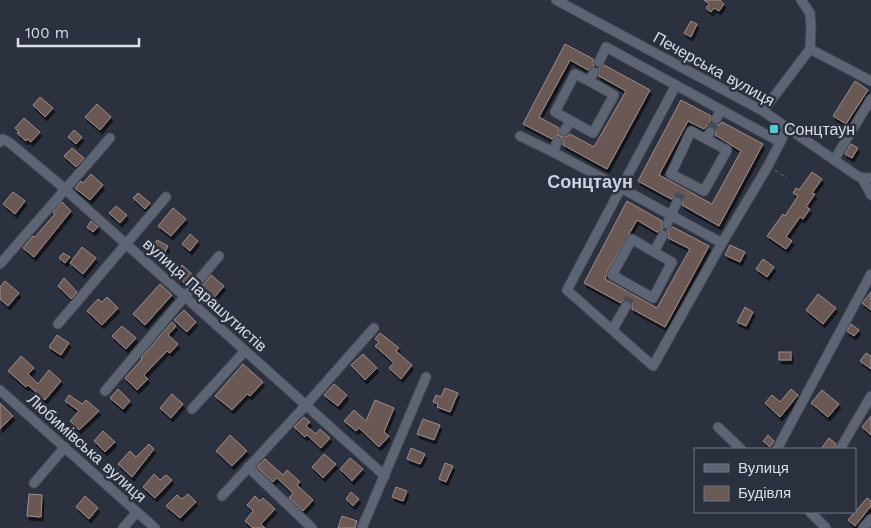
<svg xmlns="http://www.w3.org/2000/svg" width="871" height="528" font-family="'Work Sans',sans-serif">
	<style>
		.building { fill: #6b5955; stroke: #a08c88; fill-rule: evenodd; filter: url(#shadow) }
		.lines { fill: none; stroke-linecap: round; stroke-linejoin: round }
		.minor-tunnel { stroke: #454b57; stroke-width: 9; stroke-dasharray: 9 4.5; stroke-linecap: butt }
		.minor-casing { stroke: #474c57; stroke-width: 11 }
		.path { stroke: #686d78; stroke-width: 1; stroke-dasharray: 4 2.5; stroke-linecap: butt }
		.minor { stroke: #5d6473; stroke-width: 9 }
		.poi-dot { fill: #52cbd9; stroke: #2b313e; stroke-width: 2 }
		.labels { text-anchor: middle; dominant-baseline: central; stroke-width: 5; stroke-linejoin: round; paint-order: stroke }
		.street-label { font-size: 16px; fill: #dadee6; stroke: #2b313e }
		.poi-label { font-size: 16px; fill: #dadee6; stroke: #2b313e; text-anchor: start }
		.neighbourhood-label { font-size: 18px; font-weight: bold; fill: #cad2e3; stroke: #2b313e }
	</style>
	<defs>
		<filter id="shadow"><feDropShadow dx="2" dy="4" stdDeviation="0" flood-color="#0009"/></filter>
	</defs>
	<rect width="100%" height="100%" fill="#2b313e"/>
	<!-- building -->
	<g class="building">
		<polygon points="704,0 720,0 724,4 719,11 714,8 711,12 706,8 709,4"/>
		<polygon points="691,21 697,24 691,37 684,33"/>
		<polygon points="565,44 593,59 594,66 588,70 570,60 539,117 559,128 558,133 561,136 566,137 570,134 594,147 626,91 599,76 599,68 604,65 650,90 607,169 563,145 563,141 560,136 556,136 552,139 523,124"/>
		<polygon points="855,81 868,90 846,124 833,116"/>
		<polygon points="40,97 53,108 45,117 33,105"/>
		<path d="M 681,100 L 711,116 L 710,122 L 713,125 L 719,125 L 722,122 L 763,144 L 719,226 L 682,205 L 683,201 L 680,197 L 676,196 L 671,199 L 638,181 ZM 688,121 L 704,129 L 707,126 L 713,126 L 716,129 L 715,135 L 741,151 L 712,204 L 659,175 Z"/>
		<polygon points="97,104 111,117 100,130 85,117"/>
		<polygon points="24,118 40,132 31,142 27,139 26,141 17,133 19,132 15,128"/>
		<polygon points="74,130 82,137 76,144 68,137"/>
		<polygon points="851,144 858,148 852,158 845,154"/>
		<polygon points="72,148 84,158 76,167 64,156"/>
		<polygon points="812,172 822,179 812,193 815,194 806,207 810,209 803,219 800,217 786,237 792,241 786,249 767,236 783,214 785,216 798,196 793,193 796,188 799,190"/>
		<polygon points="91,174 103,185 90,200 75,188 81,181 83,183"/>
		<polygon points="13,192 25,201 15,214 3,204"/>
		<polygon points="138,193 150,203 145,209 133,198"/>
		<polygon points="627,201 662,221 661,225 663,229 657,232 637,220 607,272 605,279 657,308 690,249 668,238 669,234 667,230 673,227 709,246 665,327 632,309 632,303 629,300 623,300 621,303 584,283"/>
		<polygon points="62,202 71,211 34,257 23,248 33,236 35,237 55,214 53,212"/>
		<polygon points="116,206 127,215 120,223 109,213"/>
		<polygon points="173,208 186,219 171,236 158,226"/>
		<polygon points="91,221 98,227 93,232 87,227"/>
		<polygon points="190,234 198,241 190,251 182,244"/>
		<polygon points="157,240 168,246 162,258 151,252"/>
		<polygon points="730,245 745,252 740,262 725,255"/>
		<polygon points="82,247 96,258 83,274 70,263"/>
		<polygon points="63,253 70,257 65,263 59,258"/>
		<polygon points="763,259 774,267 767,277 756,269"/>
		<polygon points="182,265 194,276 186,285 174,273"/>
		<polygon points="211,275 224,286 212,300 200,289"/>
		<polygon points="64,278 77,292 71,299 58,286"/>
		<polygon points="5,281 19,293 8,306 0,299 0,287"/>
		<polygon points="160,284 172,295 145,325 133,314"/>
		<polygon points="871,292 871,310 862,303"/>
		<polygon points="818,294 836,308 823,324 806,310"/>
		<polygon points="107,297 118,308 102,325 87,311 98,299 102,302"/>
		<polygon points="745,307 753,312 746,326 737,322"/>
		<polygon points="184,310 196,322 187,332 174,320"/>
		<polygon points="172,322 176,326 168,335 178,344 170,353 167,351 144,375 148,379 137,390 125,378 142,359 141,358"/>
		<polygon points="851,324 859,330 854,336 847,331"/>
		<polygon points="122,326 136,338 126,349 112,336"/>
		<polygon points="380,333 399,348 396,351 412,365 401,379 389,368 394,363 375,346 379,342 375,339"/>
		<polygon points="57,335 69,343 61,355 49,347"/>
		<rect x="779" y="352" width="12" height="8"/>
		<polygon points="866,353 871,356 871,369 860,361"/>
		<polygon points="363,354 377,368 365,380 351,365"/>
		<polygon points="21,356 34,368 28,374 38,384 49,370 61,381 45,400 28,385 26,387 8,371"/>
		<polygon points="243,364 263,382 250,396 247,394 232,410 215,396"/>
		<polygon points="334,384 347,395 338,406 324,395"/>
		<polygon points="445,388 458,393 450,412 437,407 438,404 433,402 436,395 441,397"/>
		<polygon points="118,389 130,401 123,409 110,398"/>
		<polygon points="791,389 798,395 780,417 765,403 772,395 780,402"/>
		<polygon points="822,390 839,404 828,417 811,403"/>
		<polygon points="172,394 183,404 171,418 160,408"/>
		<polygon points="69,395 82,404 86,400 99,411 79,430 70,421 79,411 65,401"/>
		<polygon points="375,400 394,408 384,432 389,436 379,447 359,428 356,431 344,421 354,410 366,421"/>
		<polygon points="0,403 13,416 0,429"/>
		<polygon points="871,416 871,435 862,427"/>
		<polygon points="304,417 310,422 306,426 316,434 320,429 330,438 321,448 307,435 305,437 294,427"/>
		<polygon points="423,419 440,425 434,440 417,434"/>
		<polygon points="103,431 115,442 105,452 94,441"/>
		<polygon points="230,435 247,451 232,466 216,451"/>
		<polygon points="768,435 774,441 770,447 763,441"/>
		<polygon points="829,438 836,444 834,449 821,449"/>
		<polygon points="149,444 154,449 132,477 118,464 130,451 136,457"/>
		<polygon points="411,448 425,454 420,464 407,459"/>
		<polygon points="324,454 336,464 323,478 312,467"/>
		<polygon points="350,458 363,469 352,481 340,469"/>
		<polygon points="265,459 283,475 287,470 300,482 297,485 313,500 303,511 289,498 293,493 277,478 273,482 257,467"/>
		<polygon points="445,463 453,466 446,482 439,479"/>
		<polygon points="154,474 160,480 166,475 172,480 155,498 143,487"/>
		<polygon points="396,487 407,491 403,501 392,497"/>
		<polygon points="351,492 359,499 353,506 346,499"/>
		<polygon points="29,494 42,495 41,517 27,516"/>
		<polygon points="188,494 196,502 180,518 166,506 177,495 182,499"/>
		<polygon points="85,496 98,508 89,519 76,507"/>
		<polygon points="255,496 260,501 263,498 275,509 261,524 265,528 253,528 245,521 253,511 247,505"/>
		<polygon points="867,498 871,501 871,506 855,526 848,520"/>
		<polygon points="342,516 357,521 355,528 338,528"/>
	</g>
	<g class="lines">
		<!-- minor-tunnel -->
		<g class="minor-tunnel">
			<polyline points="710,132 716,119"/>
			<polyline points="677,202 683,189"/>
			<polyline points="626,306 631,293"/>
		</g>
		<!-- minor casing -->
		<g class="minor-casing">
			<g id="minor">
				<polyline points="556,0 763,111 856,175 862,178 871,178"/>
				<polyline points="810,49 871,81"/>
				<polyline points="599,62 606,47 780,142"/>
				<polyline points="589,81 575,74 555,112 593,133 614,95 589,81 594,72"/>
				<polyline points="676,85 621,188 722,243 768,166 788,127"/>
				<polyline points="763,111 810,49 811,29 810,13 801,0"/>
				<polyline points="716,119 721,110"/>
				<polyline points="564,131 571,121"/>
				<polyline points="520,136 553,152"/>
				<polyline points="706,139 691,131 671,174 704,191 727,150 706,139 710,132"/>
				<polyline points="0,142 3,139 10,143 58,183 385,476"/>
				<polyline points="557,142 553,152 621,188 567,290 653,366 722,243"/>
				<polyline points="834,160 871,99"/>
				<polyline points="862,178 871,195"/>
				<polyline points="667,224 677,202"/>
				<polyline points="654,252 632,239 612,275 653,298 672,262 654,252 663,235"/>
				<polyline points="0,264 110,138"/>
				<polyline points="58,324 166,197"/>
				<polyline points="613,329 626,306"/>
				<polyline points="0,390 155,528"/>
				<polyline points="105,391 219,256"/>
				<polyline points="192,409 245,351"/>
				<polyline points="718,427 741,449"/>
				<polyline points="777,449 871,274"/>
				<polyline points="840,449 871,396"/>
				<polyline points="248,467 312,528"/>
				<polyline points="34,483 65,447"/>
				<polyline points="222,496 306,405 374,328"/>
				<polyline points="810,512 826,528"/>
				<polyline points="123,528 137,512"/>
				<polyline points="362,528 426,377"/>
				<polyline points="863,528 871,519"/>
			</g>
		</g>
		<!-- path -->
		<g class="path">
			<polyline points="545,0 546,0"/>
			<polyline points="775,170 787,178"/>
		</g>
		<!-- minor -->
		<use href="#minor" class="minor"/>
	</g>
	<!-- markers -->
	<rect class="poi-dot" x="769" y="124" width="10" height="10" rx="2.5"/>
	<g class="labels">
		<!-- street labels -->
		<g class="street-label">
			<text transform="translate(714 69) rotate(29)">Печерська вулиця</text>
			<text transform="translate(205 295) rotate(42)">вулиця Парашутистів</text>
			<text transform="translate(87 448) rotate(42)">Любимівська вулиця</text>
		</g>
		<!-- poi labels -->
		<g class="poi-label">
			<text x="784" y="129">Сонцтаун</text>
		</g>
		<!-- neighbourhood labels -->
		<g class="neighbourhood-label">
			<text x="590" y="181">Сонцтаун</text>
		</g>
	</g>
	<!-- legend -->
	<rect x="694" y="448" width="162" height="65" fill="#2b313e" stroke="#717681"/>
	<rect x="704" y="464" width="25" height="8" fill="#5d6473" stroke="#717681"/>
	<text x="738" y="473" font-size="15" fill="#dadee6">Вулиця</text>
	<rect x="704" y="486" width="25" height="15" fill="#6b5955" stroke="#717681"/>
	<text x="738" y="498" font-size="15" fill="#dadee6">Будівля</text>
	<!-- scale -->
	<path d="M18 38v8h121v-8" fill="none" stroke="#dadee6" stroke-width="2.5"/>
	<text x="25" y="38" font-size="15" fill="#dadee6" stroke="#2b313e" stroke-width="4" paint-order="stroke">100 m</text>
</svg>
